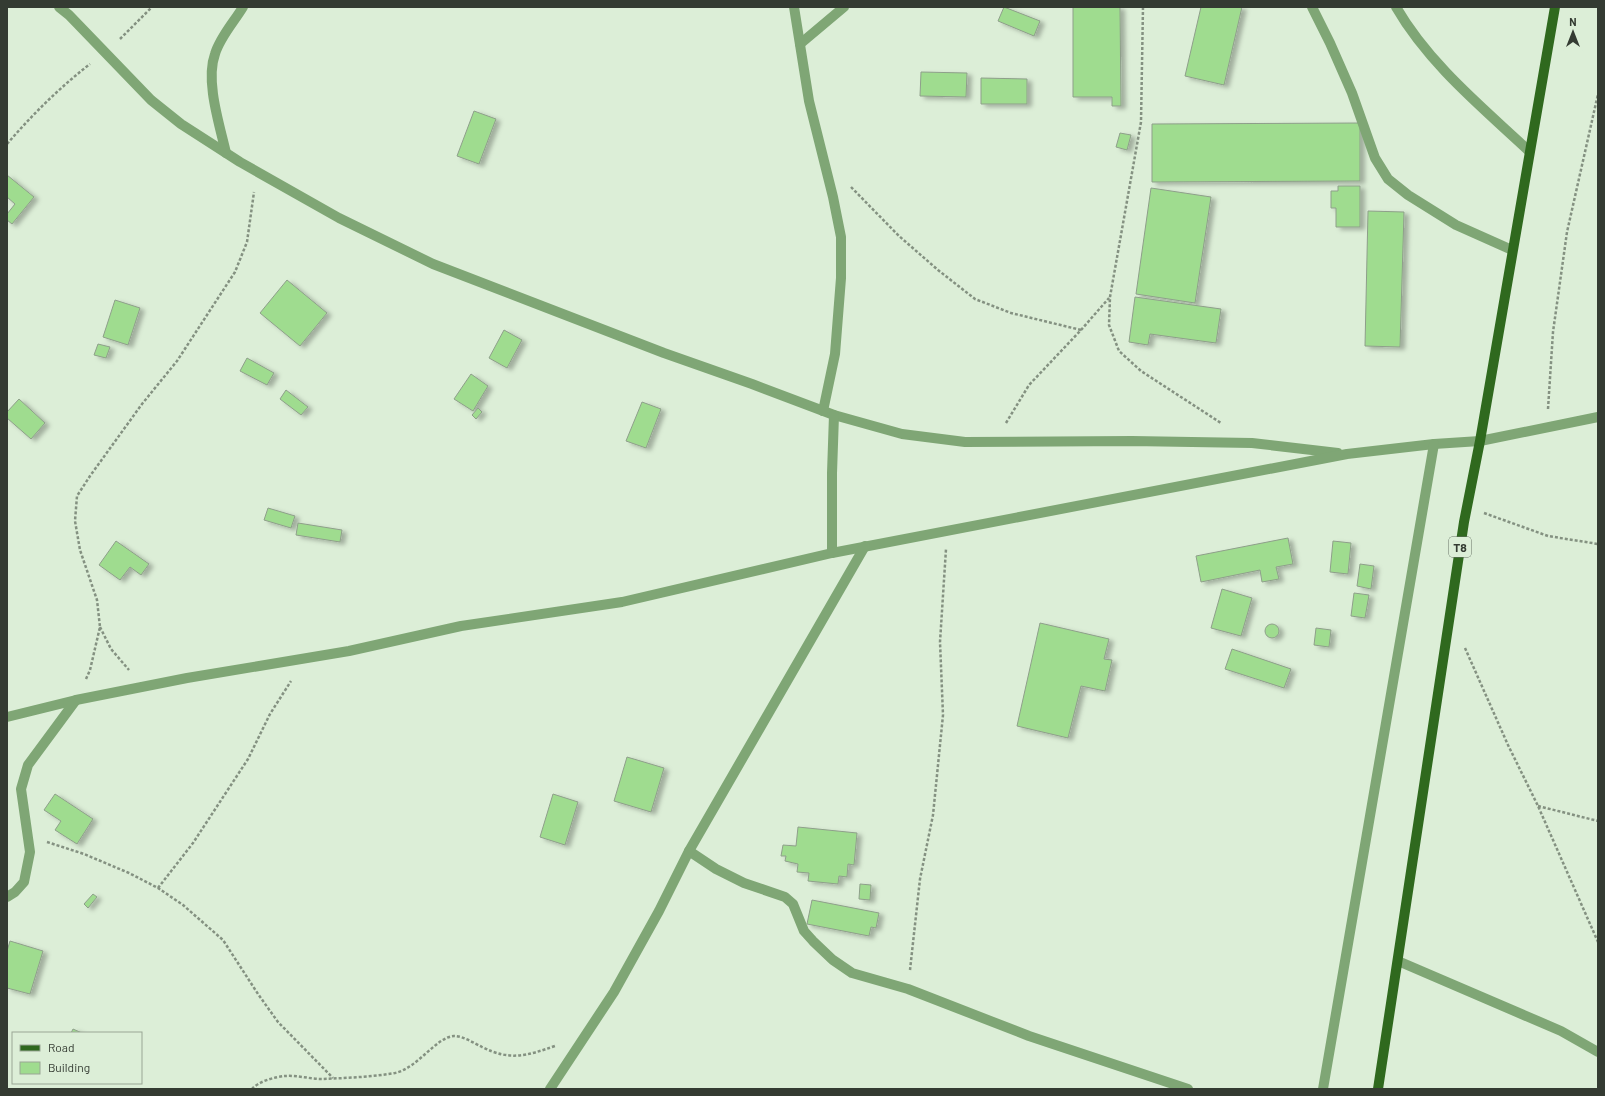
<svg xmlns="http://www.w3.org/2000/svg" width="1605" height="1096" font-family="Barlow,sans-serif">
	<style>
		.building { fill: #9fdc8f; stroke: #8e9f8a; filter: url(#shadow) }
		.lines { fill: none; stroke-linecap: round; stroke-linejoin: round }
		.path { stroke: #849181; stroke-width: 2.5; stroke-dasharray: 3 2; stroke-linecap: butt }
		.service { stroke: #7fa675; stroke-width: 10 }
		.minor { stroke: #7fa675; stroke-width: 10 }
		.primary { stroke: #2f691e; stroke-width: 10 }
		.labels { text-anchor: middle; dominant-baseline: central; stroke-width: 3; stroke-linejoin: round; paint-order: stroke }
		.shield { fill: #dceed7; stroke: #667164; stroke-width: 1 }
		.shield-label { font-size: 12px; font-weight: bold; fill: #343b32 }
	</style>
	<defs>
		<filter id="shadow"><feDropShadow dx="4.5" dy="2.5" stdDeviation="2" flood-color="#0004"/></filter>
	</defs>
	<rect width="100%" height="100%" fill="#dceed7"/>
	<!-- building -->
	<g class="building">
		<polygon points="1004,7 1040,21 1034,36 998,21"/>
		<polygon points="1073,7 1120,7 1121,106 1112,106 1112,97 1073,97"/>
		<polygon points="1201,7 1242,7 1224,85 1185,76"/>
		<polygon points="921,72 967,73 966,97 920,96"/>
		<polygon points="981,78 1027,79 1027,104 981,104"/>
		<polygon points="474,111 496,119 479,164 457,156"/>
		<polygon points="1360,123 1360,181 1152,182 1152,124"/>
		<polygon points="1120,133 1131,135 1127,150 1116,147"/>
		<polygon points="7,175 34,197 12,224 7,220 7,214 15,204 7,197"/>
		<polygon points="1338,186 1360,186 1360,227 1336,227 1336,208 1331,208 1331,191 1338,191"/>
		<polygon points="1151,188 1211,197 1195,303 1136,294"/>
		<polygon points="1368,211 1404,212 1400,347 1365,346"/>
		<polygon points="287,280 327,313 300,346 260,313"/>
		<polygon points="1135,297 1221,309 1216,343 1150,334 1148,345 1129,342"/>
		<polygon points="115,300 140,308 128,345 103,337"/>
		<polygon points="504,330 522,340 507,368 489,358"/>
		<polygon points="98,344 110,347 106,358 94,355"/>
		<polygon points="247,358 274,373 267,385 240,371"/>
		<polygon points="471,374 488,386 473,411 454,399"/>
		<polygon points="286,390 308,407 301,415 280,399"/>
		<polygon points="19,399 45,423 31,439 7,418 7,412"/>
		<polygon points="642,402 661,409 646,448 626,441"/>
		<polygon points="478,408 482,412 476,419 472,415"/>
		<polygon points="268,508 295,516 291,528 264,520"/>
		<polygon points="298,523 342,530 340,542 296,535"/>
		<polygon points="1288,538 1293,564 1276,567 1279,579 1262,582 1260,570 1201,582 1196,556"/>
		<polygon points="116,541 149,564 141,575 130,567 120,580 99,565"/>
		<polygon points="1333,541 1351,543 1348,574 1330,572"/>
		<polygon points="1360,564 1374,566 1371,589 1357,586"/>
		<polygon points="1222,589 1252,598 1241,636 1211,628"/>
		<polygon points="1354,593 1369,595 1365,618 1351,616"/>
		<polygon points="1040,623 1109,639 1104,659 1112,660 1105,691 1081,686 1068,738 1017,726"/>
		<circle cx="1272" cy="631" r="7"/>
		<polygon points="1316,628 1331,630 1329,647 1314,645"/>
		<polygon points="1232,649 1291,669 1284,688 1225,669"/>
		<polygon points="627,757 664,768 651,812 614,801"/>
		<polygon points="55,794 93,819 77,844 55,830 61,821 44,810"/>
		<polygon points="553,794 578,802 565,845 540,837"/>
		<polygon points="798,827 857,833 854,865 848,864 847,877 839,876 838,884 808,881 809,873 797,872 798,864 785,861 786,856 781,856 783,845 796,846"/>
		<polygon points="860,884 871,885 870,900 859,899"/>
		<polygon points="93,894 97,897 88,908 84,904"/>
		<polygon points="812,900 879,913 876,928 871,927 869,936 807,924"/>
		<polygon points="10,941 43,951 30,994 7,988 7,951"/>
		<polygon points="73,1029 82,1033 71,1033"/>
	</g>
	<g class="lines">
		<!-- path -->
		<g class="path">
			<polyline points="1143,7 1141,122 1110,297 1109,325 1119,351 1141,371 1221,423"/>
			<polyline points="120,39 152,7"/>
			<path d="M 7,144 C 32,115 59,88 90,64"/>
			<polyline points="851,187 899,236 938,270 975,299 1011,313 1081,330"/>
			<polyline points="1548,409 1553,332 1567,232 1598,94"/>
			<polyline points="1006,423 1029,385 1081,330 1109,298"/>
			<polyline points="1484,513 1548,536 1598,544"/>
			<polyline points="100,627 111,649 129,670"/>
			<polyline points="1465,648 1508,745 1538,806 1598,942"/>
			<polyline points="86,679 90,670 100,627 97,600 80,550 75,521 77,496 90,476 142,404 177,361 235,272 247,242 254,192"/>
			<polyline points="1538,806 1598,821"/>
			<polyline points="47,842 84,854 129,873 158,888 183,905 223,940 258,994 278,1022 333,1078"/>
			<polyline points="158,888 193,843 248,759 270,714 291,681"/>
			<polyline points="910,970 920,879 933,815 943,715 940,642 946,549"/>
			<path d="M 252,1089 C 259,1081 275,1077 285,1076 C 297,1075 310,1079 322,1079 C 346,1078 371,1077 395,1073 C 418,1068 436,1037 454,1036 C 463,1036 474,1043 482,1047 C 510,1061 526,1056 555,1046"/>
		</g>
		<!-- service -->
		<polyline class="service" points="1312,7 1330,43 1352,93 1375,158 1388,179 1408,195 1456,225 1512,250"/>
		<!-- minor -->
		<g class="minor">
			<polyline points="59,7 69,15 151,100 181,124 240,162 339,218 433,264 664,353 752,384 834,415 902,434 965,442 1132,441 1252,443 1338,453"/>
			<polyline points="794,7 809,101 833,197 841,237 841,278 835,354 823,411"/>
			<path d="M 1396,7 C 1429,64 1482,107 1529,151"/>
			<polyline points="800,44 844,7"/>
			<path d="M 226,153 C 220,126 205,81 215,54 C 220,37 234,22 243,7"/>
			<polyline points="832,553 832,473 834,415"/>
			<polyline points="7,717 76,700 187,678 349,651 461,626 622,602 832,553 1347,454 1434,444 1480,441 1598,417"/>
			<polyline points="689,851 716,869 744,883 785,897 793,904 804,931 813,941 833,960 852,973 908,989 1029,1036 1188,1089"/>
			<polyline points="7,897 15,892 24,882 30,852 21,789 28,765 76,700"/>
			<polyline points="1398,961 1561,1031 1598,1052"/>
			<polyline points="550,1089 614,992 659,911 689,851 865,546"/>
			<polyline points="1323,1089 1434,444"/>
		</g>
		<!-- primary -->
		<polyline class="primary" points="1378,1089 1464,522 1480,441 1555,7"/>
	</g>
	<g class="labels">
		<!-- shield labels -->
		<rect class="shield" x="1449" y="537" width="22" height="20" rx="3"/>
		<g class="shield-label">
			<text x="1460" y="547">T8</text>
		</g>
	</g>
	<!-- border -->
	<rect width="1605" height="1096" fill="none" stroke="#343b32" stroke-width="16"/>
	<!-- legend -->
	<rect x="12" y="1032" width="130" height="52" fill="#dceed7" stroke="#99a695"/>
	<rect x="20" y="1045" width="20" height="6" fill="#2f691e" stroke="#99a695"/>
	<text x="48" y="1052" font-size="12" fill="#343b32">Road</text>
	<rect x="20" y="1062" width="20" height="12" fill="#9fdc8f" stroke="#99a695"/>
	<text x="48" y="1072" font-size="12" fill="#343b32">Building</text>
	<!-- north arrow -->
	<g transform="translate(1573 32)" stroke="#dceed7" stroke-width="3" paint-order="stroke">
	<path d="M0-3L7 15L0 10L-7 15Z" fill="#343b32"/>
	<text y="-6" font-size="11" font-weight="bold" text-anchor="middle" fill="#343b32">N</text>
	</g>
</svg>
